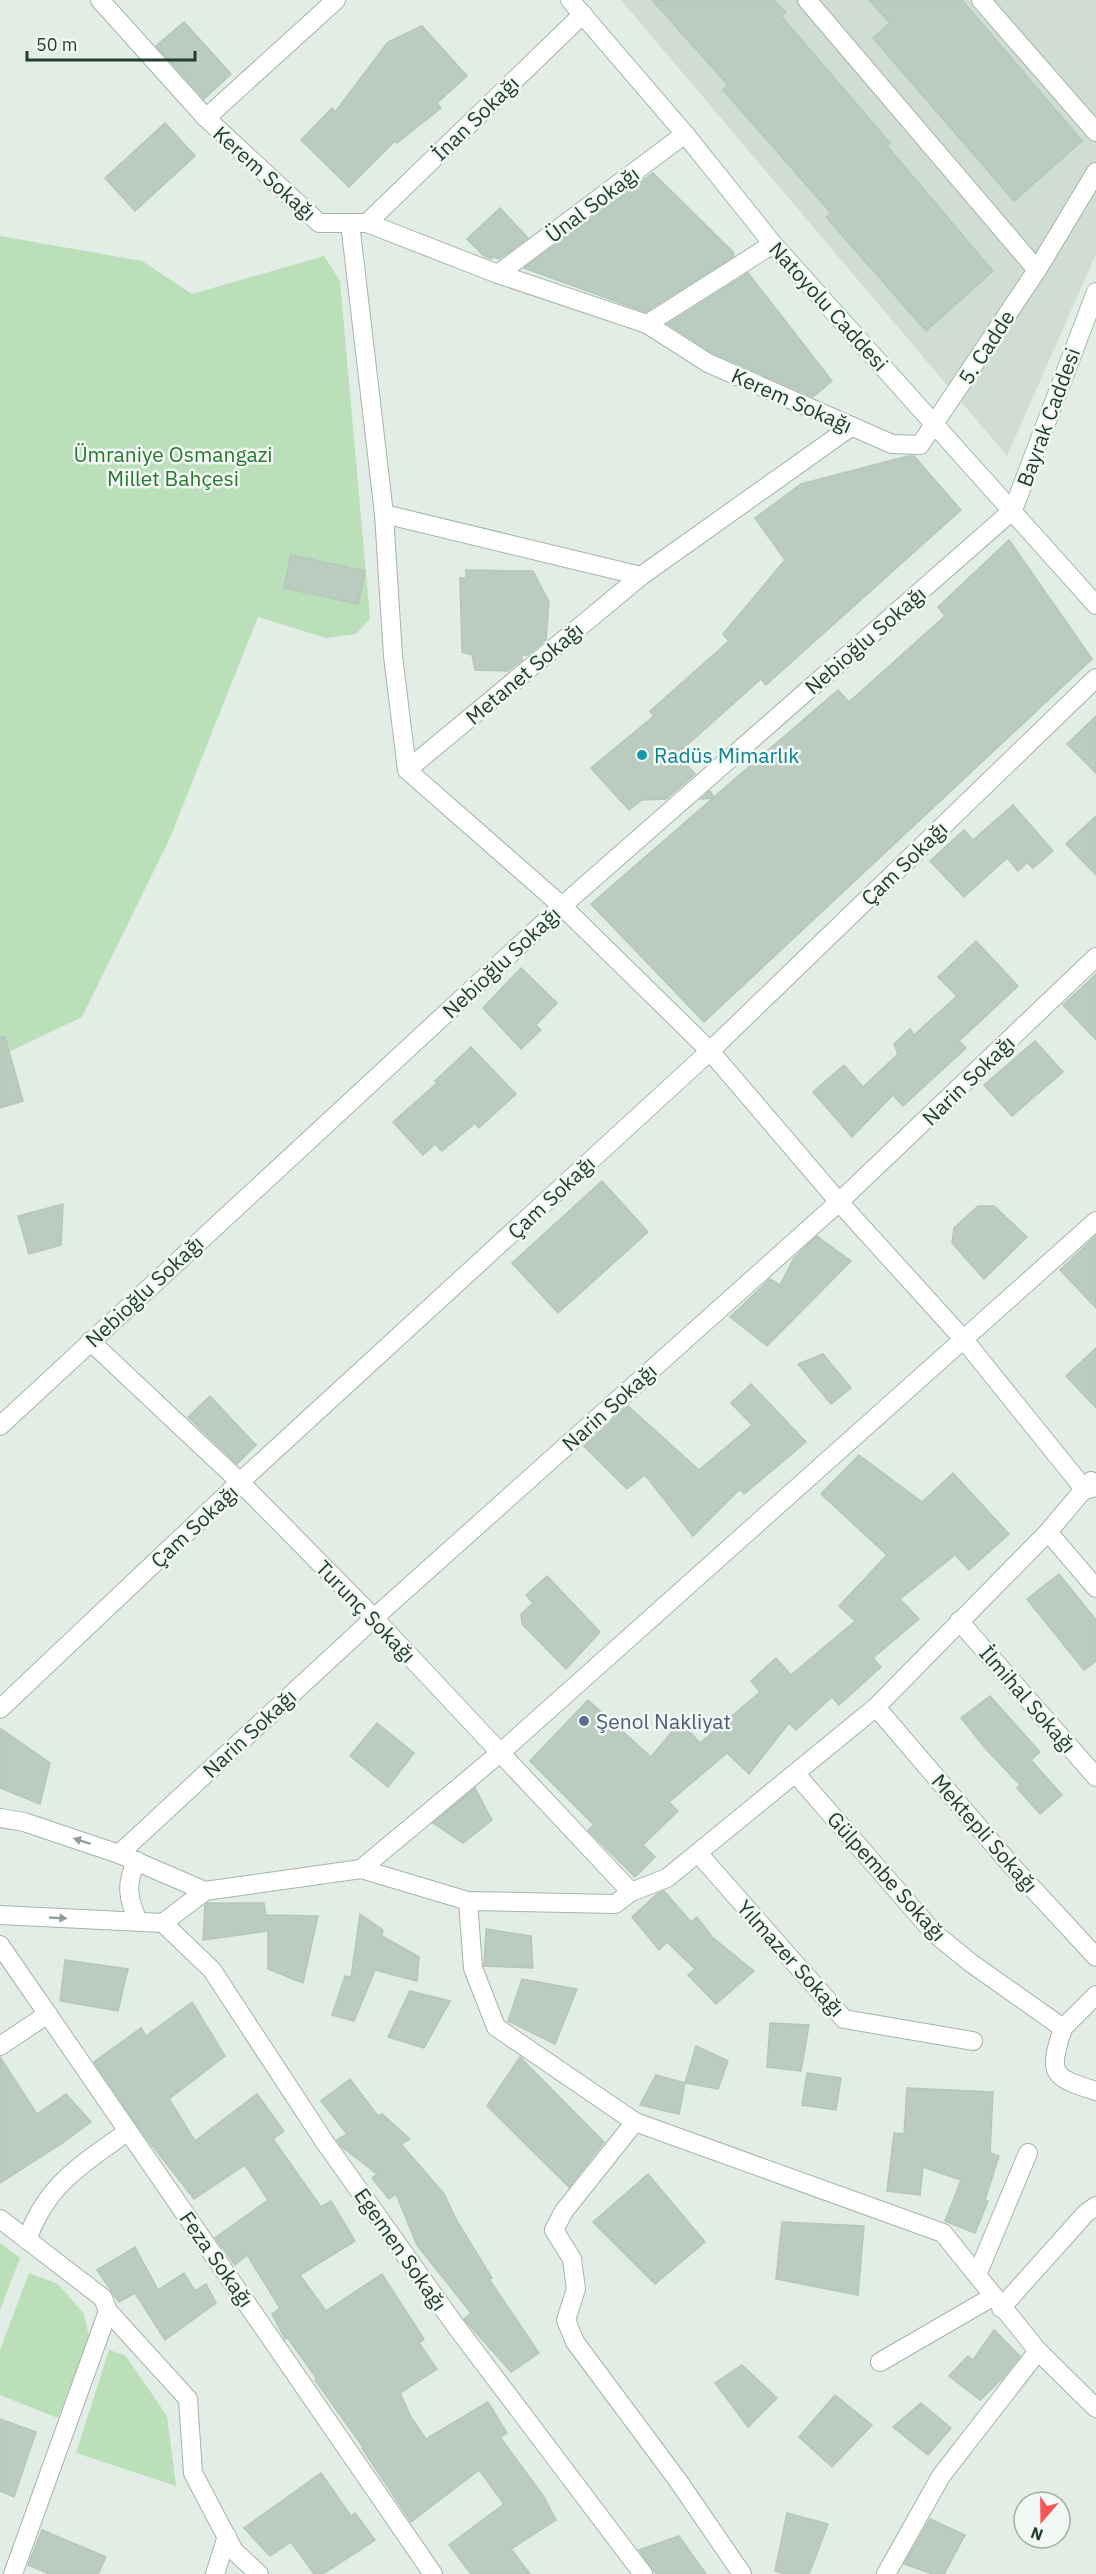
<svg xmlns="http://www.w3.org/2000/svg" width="1096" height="2574" font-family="'IBM Plex Sans',sans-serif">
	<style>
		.built { fill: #d0ddd3 }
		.green { fill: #badfb9 }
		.building { fill: #bacbbf; stroke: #b4c7b9; stroke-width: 1.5 }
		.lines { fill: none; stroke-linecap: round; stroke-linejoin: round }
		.street-casing { stroke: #a4b5aa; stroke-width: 20 }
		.secondary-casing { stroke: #a2bcac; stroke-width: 20 }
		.street { stroke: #fff; stroke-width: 18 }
		.secondary { stroke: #fff; stroke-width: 18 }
		.oneway { fill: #909f96 }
		.culture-dot { fill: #0f9aa8; stroke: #f2f9f4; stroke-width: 2 }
		.service-dot { fill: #5c6f8a; stroke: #f2f9f4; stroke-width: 2 }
		.labels { text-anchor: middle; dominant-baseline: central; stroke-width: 5; stroke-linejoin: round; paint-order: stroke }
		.street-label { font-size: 21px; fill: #213f2e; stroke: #f2f9f4 }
		.park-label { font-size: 21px; fill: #287830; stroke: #f2f9f4 }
		.culture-label { font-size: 21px; fill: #0d838f; stroke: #f2f9f4; text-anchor: start }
		.service-label { font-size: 21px; fill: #4e5e75; stroke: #f2f9f4; text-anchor: start }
	</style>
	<rect width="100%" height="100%" fill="#e2ede5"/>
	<!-- built -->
	<polygon class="built" points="621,0 1096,0 1096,254 1007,456"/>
	<!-- green -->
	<g class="green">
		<polygon points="0,236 142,261 192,294 324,256 340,281 370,619 356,634 326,638 258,617 170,838 82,1017 0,1056"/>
		<polygon points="0,2243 20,2258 0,2310"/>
		<polygon points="29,2273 58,2284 84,2314 89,2337 58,2418 0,2395 0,2350"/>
		<polygon points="109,2350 125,2355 167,2416 176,2486 76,2453"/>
	</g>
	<!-- building -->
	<g class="building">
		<polygon points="652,0 774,0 786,12 781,16 890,143 887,146 993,271 926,331 826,217 831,213 723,90 728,85"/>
		<polygon points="869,0 962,0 1082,141 1014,201 873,38 890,23"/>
		<polygon points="184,22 231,74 204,99 156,46"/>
		<polygon points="422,26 467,76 437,103 441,108 397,143 395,141 349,187 301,140 332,108 335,112 388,42"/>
		<polygon points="165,123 195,156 135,211 105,178"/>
		<polygon points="653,173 733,252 734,256 645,312 524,268"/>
		<polygon points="500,208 528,238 499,259 494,257 491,259 484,256 467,239"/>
		<polygon points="748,273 832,381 813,397 713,353 668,324"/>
		<polygon points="908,456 914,456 961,510 766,685 761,679 677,754 695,774 666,799 642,800 629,810 591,768 654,716 650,711 729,641 723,634 785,560 755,518 801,484"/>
		<polygon points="1009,540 1092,659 704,1022 591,904 713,798 701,799 710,791 714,797 838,690 849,702 945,616 938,607"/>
		<polygon points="291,555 365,571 358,604 284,588"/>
		<polygon points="466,570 533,571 549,602 546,640 528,655 522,655 522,660 508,671 475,670 472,655 462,652 460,578 466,578"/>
		<polygon points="1096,716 1096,773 1067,744"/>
		<polygon points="1013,805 1053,851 1033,868 1027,863 1018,871 1007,858 964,897 930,861 964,830 973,840"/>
		<polygon points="1096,816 1096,875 1066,844"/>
		<polygon points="976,941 1018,986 959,1041 966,1048 903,1106 893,1095 852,1137 813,1092 844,1065 863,1087 898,1054 894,1044 910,1029 914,1035 957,996 938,977"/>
		<polygon points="521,968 557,1003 536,1025 541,1030 521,1049 483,1008"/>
		<polygon points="1096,974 1096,1040 1063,1005"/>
		<polygon points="5,1037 23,1101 0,1108 0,1038"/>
		<polygon points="1035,1041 1063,1072 1012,1116 984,1085"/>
		<polygon points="471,1047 516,1094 479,1128 475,1123 442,1151 435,1144 423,1155 393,1122 437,1083 435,1081"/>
		<polygon points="602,1181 648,1232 558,1313 512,1263"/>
		<polygon points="63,1204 61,1245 29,1254 18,1216"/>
		<polygon points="978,1206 994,1206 1027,1237 984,1279 952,1243 954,1228"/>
		<polygon points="817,1236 851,1261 767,1346 730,1317 770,1279 780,1285 794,1258"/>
		<polygon points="1096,1236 1096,1308 1060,1270"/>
		<polygon points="1096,1348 1096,1408 1066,1376"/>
		<polygon points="823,1354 851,1388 831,1404 798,1364"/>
		<polygon points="751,1384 806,1442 744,1494 740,1489 693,1536 645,1475 627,1489 584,1446 628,1406 699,1470 752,1425 731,1403"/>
		<polygon points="210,1396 256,1445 237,1464 188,1417"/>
		<polygon points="859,1455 922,1502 953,1473 1009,1534 969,1570 955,1555 900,1599 919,1619 873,1658 881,1667 839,1705 832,1697 796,1730 789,1723 749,1774 727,1753 669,1802 678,1811 643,1845 655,1857 635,1877 588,1830 594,1825 530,1761 588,1700 651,1757 680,1722 700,1743 760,1692 751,1681 776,1658 791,1675 855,1621 839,1606 887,1555 821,1494"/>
		<polygon points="1059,1574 1096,1620 1096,1661 1084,1670 1027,1599"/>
		<polygon points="547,1576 600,1632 566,1669 522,1624 521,1614 533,1603 526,1595"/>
		<polygon points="990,1696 1040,1752 1031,1760 1062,1795 1040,1814 1017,1788 1020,1785 985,1748 961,1718"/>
		<polygon points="377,1723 414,1753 388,1787 350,1756"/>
		<polygon points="0,1728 50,1763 40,1804 0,1788"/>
		<polygon points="475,1788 492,1820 463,1843 433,1823"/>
		<polygon points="664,1891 691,1922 697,1917 712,1937 754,1971 716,2004 688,1975 695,1969 667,1942 659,1950 632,1917 657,1894"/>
		<polygon points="207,1903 264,1903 266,1915 318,1916 303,1983 268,1969 268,1931 203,1940 205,1905"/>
		<polygon points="360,1914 383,1930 382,1936 419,1957 417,1981 375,1970 354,2021 332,2015 345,1976 351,1977"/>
		<polygon points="486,1929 531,1936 533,1968 484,1966"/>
		<polygon points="65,1960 128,1969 118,2011 60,2001"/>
		<polygon points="522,1979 577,1989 555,2044 508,2021"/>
		<polygon points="410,1991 450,2001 424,2048 388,2037"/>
		<polygon points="192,2002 225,2056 169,2099 195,2141 257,2094 284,2131 273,2139 321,2207 331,2201 355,2241 300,2275 326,2311 382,2274 424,2339 419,2343 437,2369 400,2393 411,2417 426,2439 488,2402 507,2433 500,2437 544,2497 556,2520 511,2549 530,2574 471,2574 449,2545 504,2504 479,2470 411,2522 362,2448 363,2447 315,2380 317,2379 287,2337 285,2339 272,2314 280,2308 247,2255 235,2265 215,2238 268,2200 245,2165 194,2199 144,2135 94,2062 141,2028 146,2036"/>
		<polygon points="770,2023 809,2025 801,2071 767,2067"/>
		<polygon points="696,2046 728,2061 718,2089 685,2083"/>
		<polygon points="0,2057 37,2114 66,2094 91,2122 64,2142 0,2183"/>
		<polygon points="520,2057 604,2142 569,2187 487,2106"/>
		<polygon points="807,2073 841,2078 836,2110 802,2105"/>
		<polygon points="656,2075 685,2083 679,2114 640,2105"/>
		<polygon points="350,2079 378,2116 382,2114 410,2139 401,2144 444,2194 457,2221 492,2278 489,2279 539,2353 511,2372 464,2319 471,2313 417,2245 396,2194 389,2199 372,2178 377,2174 342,2147 337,2140 347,2134 321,2101"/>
		<polygon points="907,2088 993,2092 990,2153 999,2156 985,2200 988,2201 975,2233 945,2221 961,2180 923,2167 920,2195 887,2191 894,2133 904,2134"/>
		<polygon points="648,2174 705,2242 655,2284 593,2222"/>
		<polygon points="782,2222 864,2226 858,2295 776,2279"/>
		<polygon points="135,2247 158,2290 184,2273 195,2291 206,2284 216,2303 165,2340 135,2293 119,2302 97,2270"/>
		<polygon points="994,2330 1020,2356 1002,2379 980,2400 949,2376 968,2356 973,2360"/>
		<polygon points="742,2365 777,2398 748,2427 715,2383"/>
		<polygon points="835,2395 872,2425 832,2467 799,2437"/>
		<polygon points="921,2403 951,2428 928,2455 893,2427"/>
		<polygon points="0,2419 36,2432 14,2497 0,2491"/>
		<polygon points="321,2473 351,2516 355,2513 375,2540 323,2574 314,2574 291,2542 270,2556 244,2528"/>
		<polygon points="787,2513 828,2524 809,2574 785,2574 775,2571"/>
		<polygon points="930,2519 965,2535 944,2574 933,2574 904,2564"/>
		<polygon points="42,2530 106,2557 98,2574 50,2574 28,2565"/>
		<polygon points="679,2536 706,2574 656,2574 639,2550"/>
	</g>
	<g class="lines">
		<!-- street casing -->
		<g class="street-casing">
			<g id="street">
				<polyline points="100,0 206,118 319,223 367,223 498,274 647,324 773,244"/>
				<polyline points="807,0 1037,270 1096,172"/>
				<polyline points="981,0 1096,132"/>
				<polyline points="206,118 336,0"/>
				<polyline points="350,223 384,514"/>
				<polyline points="367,223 583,14"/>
				<polyline points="498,274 685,134"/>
				<polyline points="647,324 708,363 892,444 920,445 1037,270"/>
				<polyline points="852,426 641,576 384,514 393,656 407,770 562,906 710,1051 839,1202 965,1341 1085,1490 1096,1487"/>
				<polyline points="407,770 641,576"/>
				<polyline points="90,1341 240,1482 374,1618 631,1892"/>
				<polyline points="0,1426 562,906 1013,510"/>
				<polyline points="1048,1532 1096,1588"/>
				<polyline points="959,1621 1096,1777"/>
				<polyline points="876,1707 1011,1865 1096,1957"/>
				<polyline points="0,1709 240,1482 710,1051 1096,678"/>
				<polyline points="796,1774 934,1933 971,1963 1063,2028 1096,1995"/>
				<polyline points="0,1818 24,1822 119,1854 205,1891 361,1869 468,1901 615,1904 631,1892 667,1878 876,1707 1048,1532 1091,1481"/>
				<polyline points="698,1853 844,2019 973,2041"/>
				<polyline points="119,1854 374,1618 839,1202 1096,957"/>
				<path d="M 137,1861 C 125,1883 128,1899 138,1921"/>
				<polyline points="361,1869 500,1753 1096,1221"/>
				<polyline points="468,1901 473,1968 496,2027 635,2122 943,2233 1038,2351 1096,2408"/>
				<polyline points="0,1915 163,1923 205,1891"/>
				<polyline points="163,1923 212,1970 324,2141 455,2325 643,2574"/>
				<polyline points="0,1945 433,2574"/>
				<path d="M 1063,2028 C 1048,2074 1051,2077 1096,2091"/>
				<polyline points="0,2046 48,2014"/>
				<polyline points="635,2122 564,2211 554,2230 572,2259 576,2289 566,2320 575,2342 679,2482 742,2574"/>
				<polyline points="0,2219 103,2298 108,2311 188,2399 193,2473 234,2551 259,2574"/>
				<path d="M 27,2240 C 47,2183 82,2165 128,2131"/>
				<polyline points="977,2275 1028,2153"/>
				<polyline points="1001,2308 1086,2213 1096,2206"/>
				<polyline points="880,2362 994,2296"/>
				<polyline points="13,2574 108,2311"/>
				<polyline points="215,2574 227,2536"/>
				<polyline points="886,2574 941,2476 1038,2351"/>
			</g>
		</g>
		<!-- secondary casing -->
		<g class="secondary-casing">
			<g id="secondary">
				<polyline points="570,0 685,134 773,244 1096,605"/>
				<polyline points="1013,510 1096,292"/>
			</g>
		</g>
		<!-- street -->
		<use href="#street" class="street"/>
		<!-- secondary -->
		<use href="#secondary" class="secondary"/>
	</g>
	<!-- one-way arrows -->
	<defs><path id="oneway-solid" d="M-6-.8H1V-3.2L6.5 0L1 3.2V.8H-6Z" transform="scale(1.5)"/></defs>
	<g class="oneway">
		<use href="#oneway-solid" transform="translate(82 1841) rotate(-162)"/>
		<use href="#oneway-solid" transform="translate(58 1918) rotate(3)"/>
	</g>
	<!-- markers -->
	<circle class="culture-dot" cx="642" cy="755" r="6"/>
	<circle class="service-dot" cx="584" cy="1721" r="6"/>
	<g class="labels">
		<!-- street labels -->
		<g class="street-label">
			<text transform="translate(475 118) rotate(-44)">İnan Sokağı</text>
			<text transform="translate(265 173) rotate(42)">Kerem Sokağı</text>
			<text transform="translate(592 204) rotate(-37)">Ünal Sokağı</text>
			<text transform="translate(829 306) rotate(48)">Natoyolu Caddesi</text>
			<text transform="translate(986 347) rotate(-57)">5. Cadde</text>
			<text transform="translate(792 400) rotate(24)">Kerem Sokağı</text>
			<text transform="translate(1048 417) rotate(-70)">Bayrak Caddesi</text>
			<text transform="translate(865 640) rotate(-41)">Nebioğlu Sokağı</text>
			<text transform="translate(524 673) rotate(-40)">Metanet Sokağı</text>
			<text transform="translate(904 863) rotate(-44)">Çam Sokağı</text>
			<text transform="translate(501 962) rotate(-43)">Nebioğlu Sokağı</text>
			<text transform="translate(968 1080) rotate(-44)">Narin Sokağı</text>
			<text transform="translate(551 1197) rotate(-43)">Çam Sokağı</text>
			<text transform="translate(144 1291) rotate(-43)">Nebioğlu Sokağı</text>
			<text transform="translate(609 1407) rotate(-42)">Narin Sokağı</text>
			<text transform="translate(194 1526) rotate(-43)">Çam Sokağı</text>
			<text transform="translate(366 1611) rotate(46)">Turunç Sokağı</text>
			<text transform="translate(1028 1699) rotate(49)">İlmihal Sokağı</text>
			<text transform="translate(249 1733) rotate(-43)">Narin Sokağı</text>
			<text transform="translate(985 1833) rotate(49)">Mektepli Sokağı</text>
			<text transform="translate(887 1876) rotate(48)">Gülpembe Sokağı</text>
			<text transform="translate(791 1958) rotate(48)">Yılmazer Sokağı</text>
			<text transform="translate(401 2249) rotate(55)">Egemen Sokağı</text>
			<text transform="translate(217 2259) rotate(55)">Feza Sokağı</text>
		</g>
		<!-- park labels -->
		<g class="park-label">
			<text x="173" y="454">Ümraniye Osmangazi<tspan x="173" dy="24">Millet Bahçesi</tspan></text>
		</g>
		<!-- culture labels -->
		<g class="culture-label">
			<text x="654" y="755">Radüs Mimarlık</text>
		</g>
		<!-- service labels -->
		<g class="service-label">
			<text x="596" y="1721">Şenol Nakliyat</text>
		</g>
	</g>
	<!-- north arrow -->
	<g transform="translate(1042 2520) rotate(200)"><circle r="28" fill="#f2f9f4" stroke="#9eafa5" stroke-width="1.5"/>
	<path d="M0-4.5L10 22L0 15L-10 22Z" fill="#fa535a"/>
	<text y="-9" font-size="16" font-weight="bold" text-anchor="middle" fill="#213f2e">N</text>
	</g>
	<!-- scale -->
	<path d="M27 51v9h168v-9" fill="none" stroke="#213f2e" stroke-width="3"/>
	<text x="36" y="51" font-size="18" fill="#213f2e" stroke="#f2f9f4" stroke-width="4.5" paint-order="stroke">50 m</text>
</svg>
